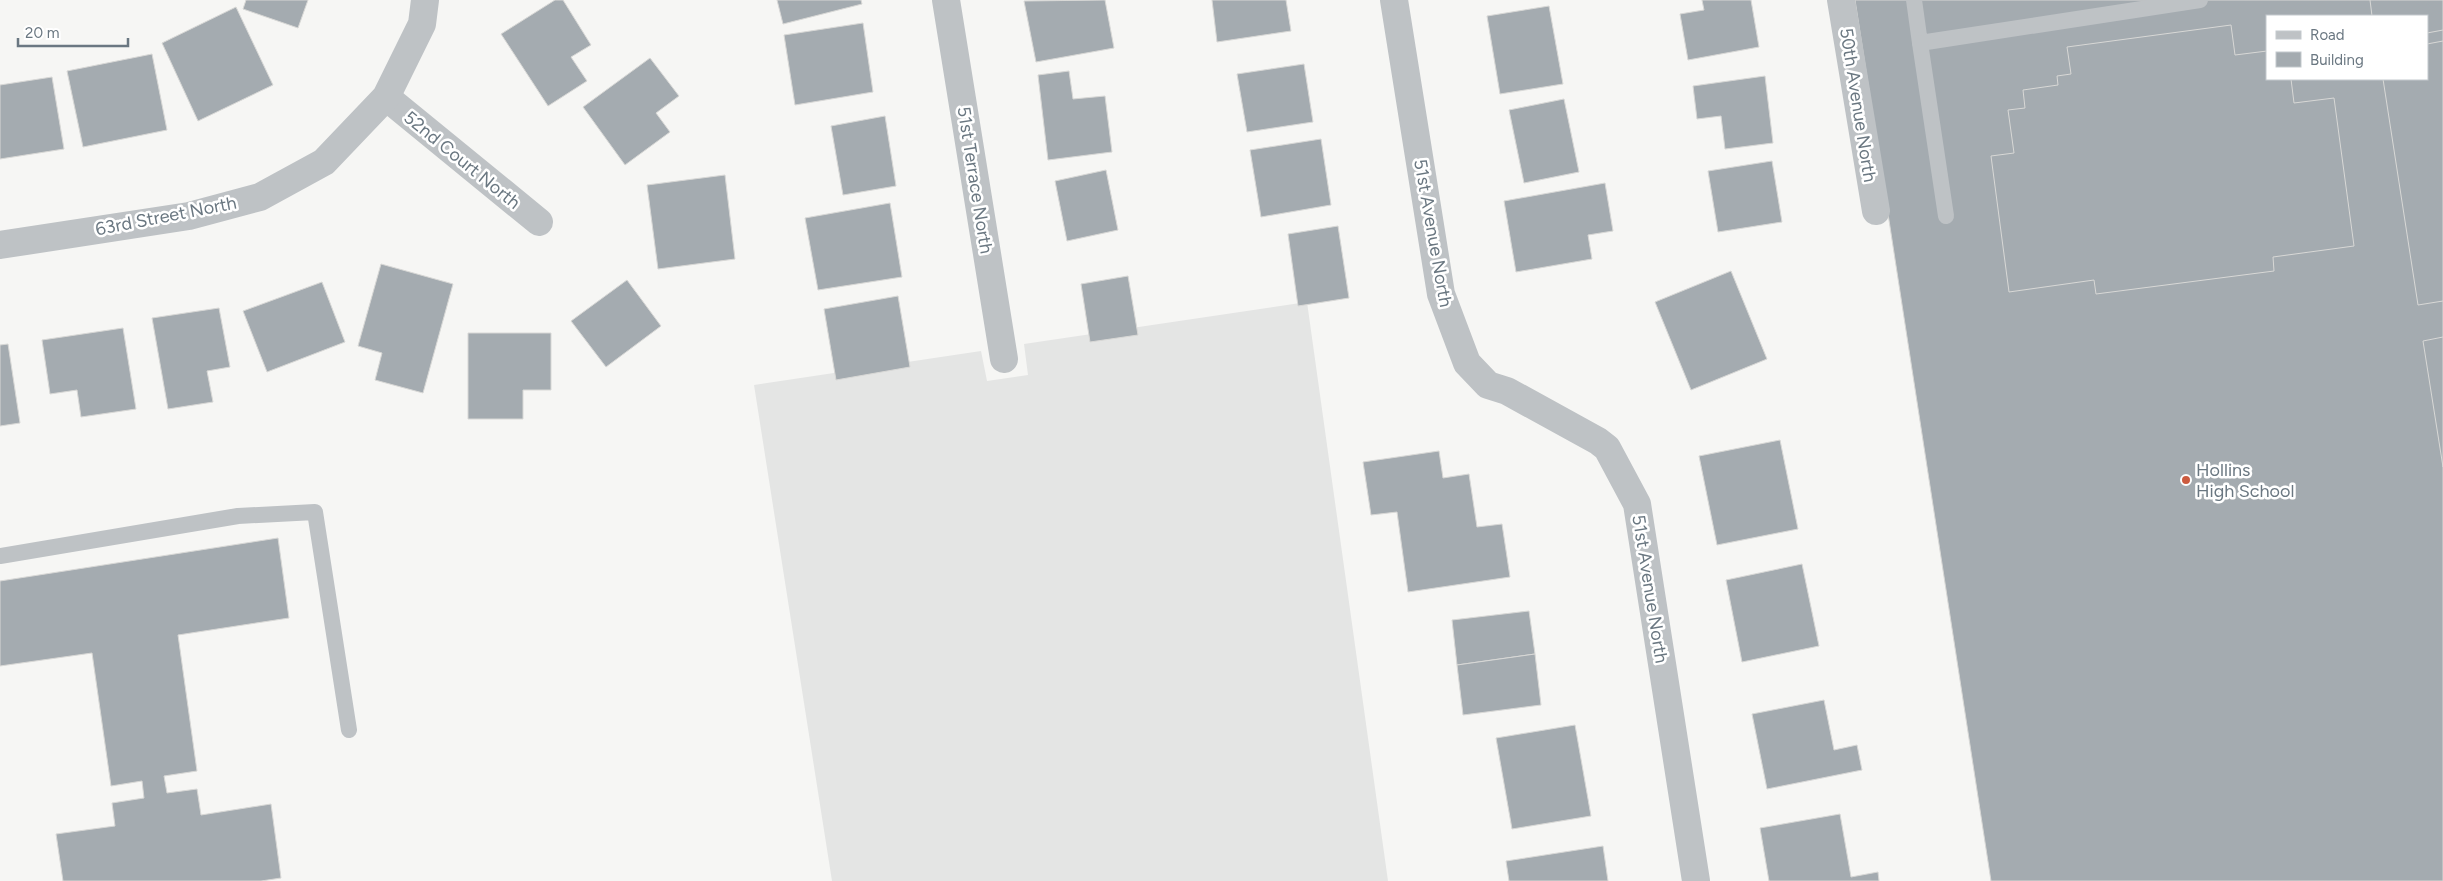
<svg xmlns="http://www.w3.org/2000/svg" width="2443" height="881" font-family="Figtree,sans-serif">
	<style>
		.built { fill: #e4e5e4 }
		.building { fill: #a4abb0; stroke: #d8d8d6; fill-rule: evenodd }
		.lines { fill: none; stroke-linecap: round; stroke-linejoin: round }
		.service { stroke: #bec2c5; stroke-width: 16 }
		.minor { stroke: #bec2c5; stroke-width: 28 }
		.poi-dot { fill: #cc5b3f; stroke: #fff; stroke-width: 2 }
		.labels { text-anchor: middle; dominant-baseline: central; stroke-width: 5; stroke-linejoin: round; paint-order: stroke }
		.street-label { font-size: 18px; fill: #6a7781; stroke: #fff }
		.poi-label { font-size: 18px; fill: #6a7781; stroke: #fff; text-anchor: start }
	</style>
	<rect width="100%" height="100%" fill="#f6f6f4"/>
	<!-- built -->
	<polygon class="built" points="1307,302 1388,881 832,881 754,385 981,351 987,381 1028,375 1024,344"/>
	<!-- building -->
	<g class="building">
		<polygon points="246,0 308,0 298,28 243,9"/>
		<polygon points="555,0 563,0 591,45 571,57 587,81 548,106 501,34"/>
		<polygon points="777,0 861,0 862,4 783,24"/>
		<polygon points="1105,0 1114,48 1036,62 1024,1"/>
		<polygon points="1212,0 1286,0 1291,31 1217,42"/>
		<polygon points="1702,0 1751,0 1759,47 1688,60 1680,14 1704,10"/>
		<path d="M 1855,0 L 2443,0 L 2443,881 L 1991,881 ZM 2267,16 L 2427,16 L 2427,79 L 2267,79 Z"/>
		<polygon points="2370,0 2443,0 2443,30 2427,33 2427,16 2372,16"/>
		<polygon points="1549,6 1563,84 1500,94 1487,16"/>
		<polygon points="236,7 273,85 198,121 162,43"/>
		<polygon points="863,23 873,92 795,105 784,35"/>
		<polygon points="2231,25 2235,55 2267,51 2267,79 2291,79 2294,103 2334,98 2354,246 2273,257 2274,271 2096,294 2094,280 2009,292 1991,156 2014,153 2008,110 2025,108 2023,90 2058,85 2057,76 2071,74 2067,47"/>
		<polygon points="2443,41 2443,301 2418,305 2383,79 2427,79 2427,44"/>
		<polygon points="152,54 167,130 83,147 67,71"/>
		<polygon points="650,58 679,96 656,113 670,132 625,165 583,107"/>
		<polygon points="1304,64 1313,122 1247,132 1237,74"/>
		<polygon points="1069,71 1073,99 1105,96 1112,152 1048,160 1038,75"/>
		<polygon points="1765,76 1773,143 1725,149 1721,116 1697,119 1693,86"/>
		<polygon points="52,77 64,149 0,159 0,85"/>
		<polygon points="1564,99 1579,172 1524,183 1509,110"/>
		<polygon points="885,116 896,186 843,195 831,126"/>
		<polygon points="1321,139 1331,205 1261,217 1250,150"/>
		<polygon points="1772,161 1782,222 1718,232 1708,171"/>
		<polygon points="1106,170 1118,230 1067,241 1055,181"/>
		<polygon points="725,175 735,259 658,269 647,185"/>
		<polygon points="1605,183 1613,231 1588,235 1592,259 1516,272 1504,201"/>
		<polygon points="890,203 902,277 818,290 805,218"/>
		<polygon points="1338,226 1349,298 1298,306 1288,234"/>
		<polygon points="381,264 453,284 423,393 375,380 382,353 358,346"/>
		<polygon points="1731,271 1767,359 1691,390 1655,302"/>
		<polygon points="1128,276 1138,335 1090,342 1081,284"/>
		<polygon points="627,280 661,326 606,367 571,321"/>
		<polygon points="322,282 345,342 267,372 243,311"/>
		<polygon points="898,296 910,367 836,380 824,309"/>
		<polygon points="219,308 230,367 207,371 213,402 168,409 152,318"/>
		<polygon points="123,328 136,409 81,417 77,390 50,394 42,340"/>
		<polygon points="468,333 551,333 551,390 523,390 523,419 468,419"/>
		<polygon points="2443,337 2443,467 2423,341"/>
		<polygon points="8,344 20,423 0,426 0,345"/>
		<polygon points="1780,440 1798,529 1717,545 1699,456"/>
		<polygon points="1439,451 1443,478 1469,474 1477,527 1502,524 1510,577 1408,592 1397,512 1371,515 1363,462"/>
		<polygon points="278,538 289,618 178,635 197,771 164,776 167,793 197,789 201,815 271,804 281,878 261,881 63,881 56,834 115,826 112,803 144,798 142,781 111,786 92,653 0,666 0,581"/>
		<polygon points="1802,564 1819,646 1742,662 1726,580"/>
		<polygon points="1529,611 1535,654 1457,665 1452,620"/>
		<polygon points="1535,654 1541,705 1463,715 1457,665"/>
		<polygon points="1824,700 1834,750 1857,745 1862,770 1767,789 1752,714"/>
		<polygon points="1575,725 1591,816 1512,829 1496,738"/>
		<polygon points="1840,814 1851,877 1878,872 1879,881 1769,881 1760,828"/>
		<polygon points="1603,846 1608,881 1509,881 1506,861"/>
	</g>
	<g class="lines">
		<!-- service -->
		<g class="service">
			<polyline points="1914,0 1920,43 2200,0"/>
			<polyline points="1920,43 1946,216"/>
			<polyline points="0,556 238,516 315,512 349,730"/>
		</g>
		<!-- minor -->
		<g class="minor">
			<polyline points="946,0 1004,359"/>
			<polyline points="1394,0 1441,294 1467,363 1488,385 1507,391 1598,441 1607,448 1637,504 1696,881"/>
			<polyline points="1841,0 1876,211"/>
			<polyline points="386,97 539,222"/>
			<polyline points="0,245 189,216 260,197 324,162 386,97 422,24 425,0"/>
		</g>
	</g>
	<!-- markers -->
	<circle class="poi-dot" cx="2186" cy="480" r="5"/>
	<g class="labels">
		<!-- street labels -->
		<g class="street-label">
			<text transform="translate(1858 105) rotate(81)">50th Avenue North</text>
			<text transform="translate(462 160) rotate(39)">52nd Court North</text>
			<text transform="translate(975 180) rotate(81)">51st Terrace North</text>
			<text transform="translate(166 216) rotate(-11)">63rd Street North</text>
			<text transform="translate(1433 233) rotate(80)">51st Avenue North</text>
			<text transform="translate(1650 589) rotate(81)">51st Avenue North</text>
		</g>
		<!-- poi labels -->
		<g class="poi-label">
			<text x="2196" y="470">Hollins<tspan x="2196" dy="21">High School</tspan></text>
		</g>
	</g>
	<!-- legend -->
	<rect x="2266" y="15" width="162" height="65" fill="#ffffff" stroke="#c3c9cd"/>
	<rect x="2276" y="31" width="25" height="8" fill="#bec2c5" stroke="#c3c9cd"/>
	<text x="2310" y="40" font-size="15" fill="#6a7781">Road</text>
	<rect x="2276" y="52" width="25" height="15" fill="#a4abb0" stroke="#c3c9cd"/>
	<text x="2310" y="65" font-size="15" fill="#6a7781">Building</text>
	<!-- scale -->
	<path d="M18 38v8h110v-8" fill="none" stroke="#6a7781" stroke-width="2.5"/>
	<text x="25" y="38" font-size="15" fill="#6a7781" stroke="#ffffff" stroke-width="4" paint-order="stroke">20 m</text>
</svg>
